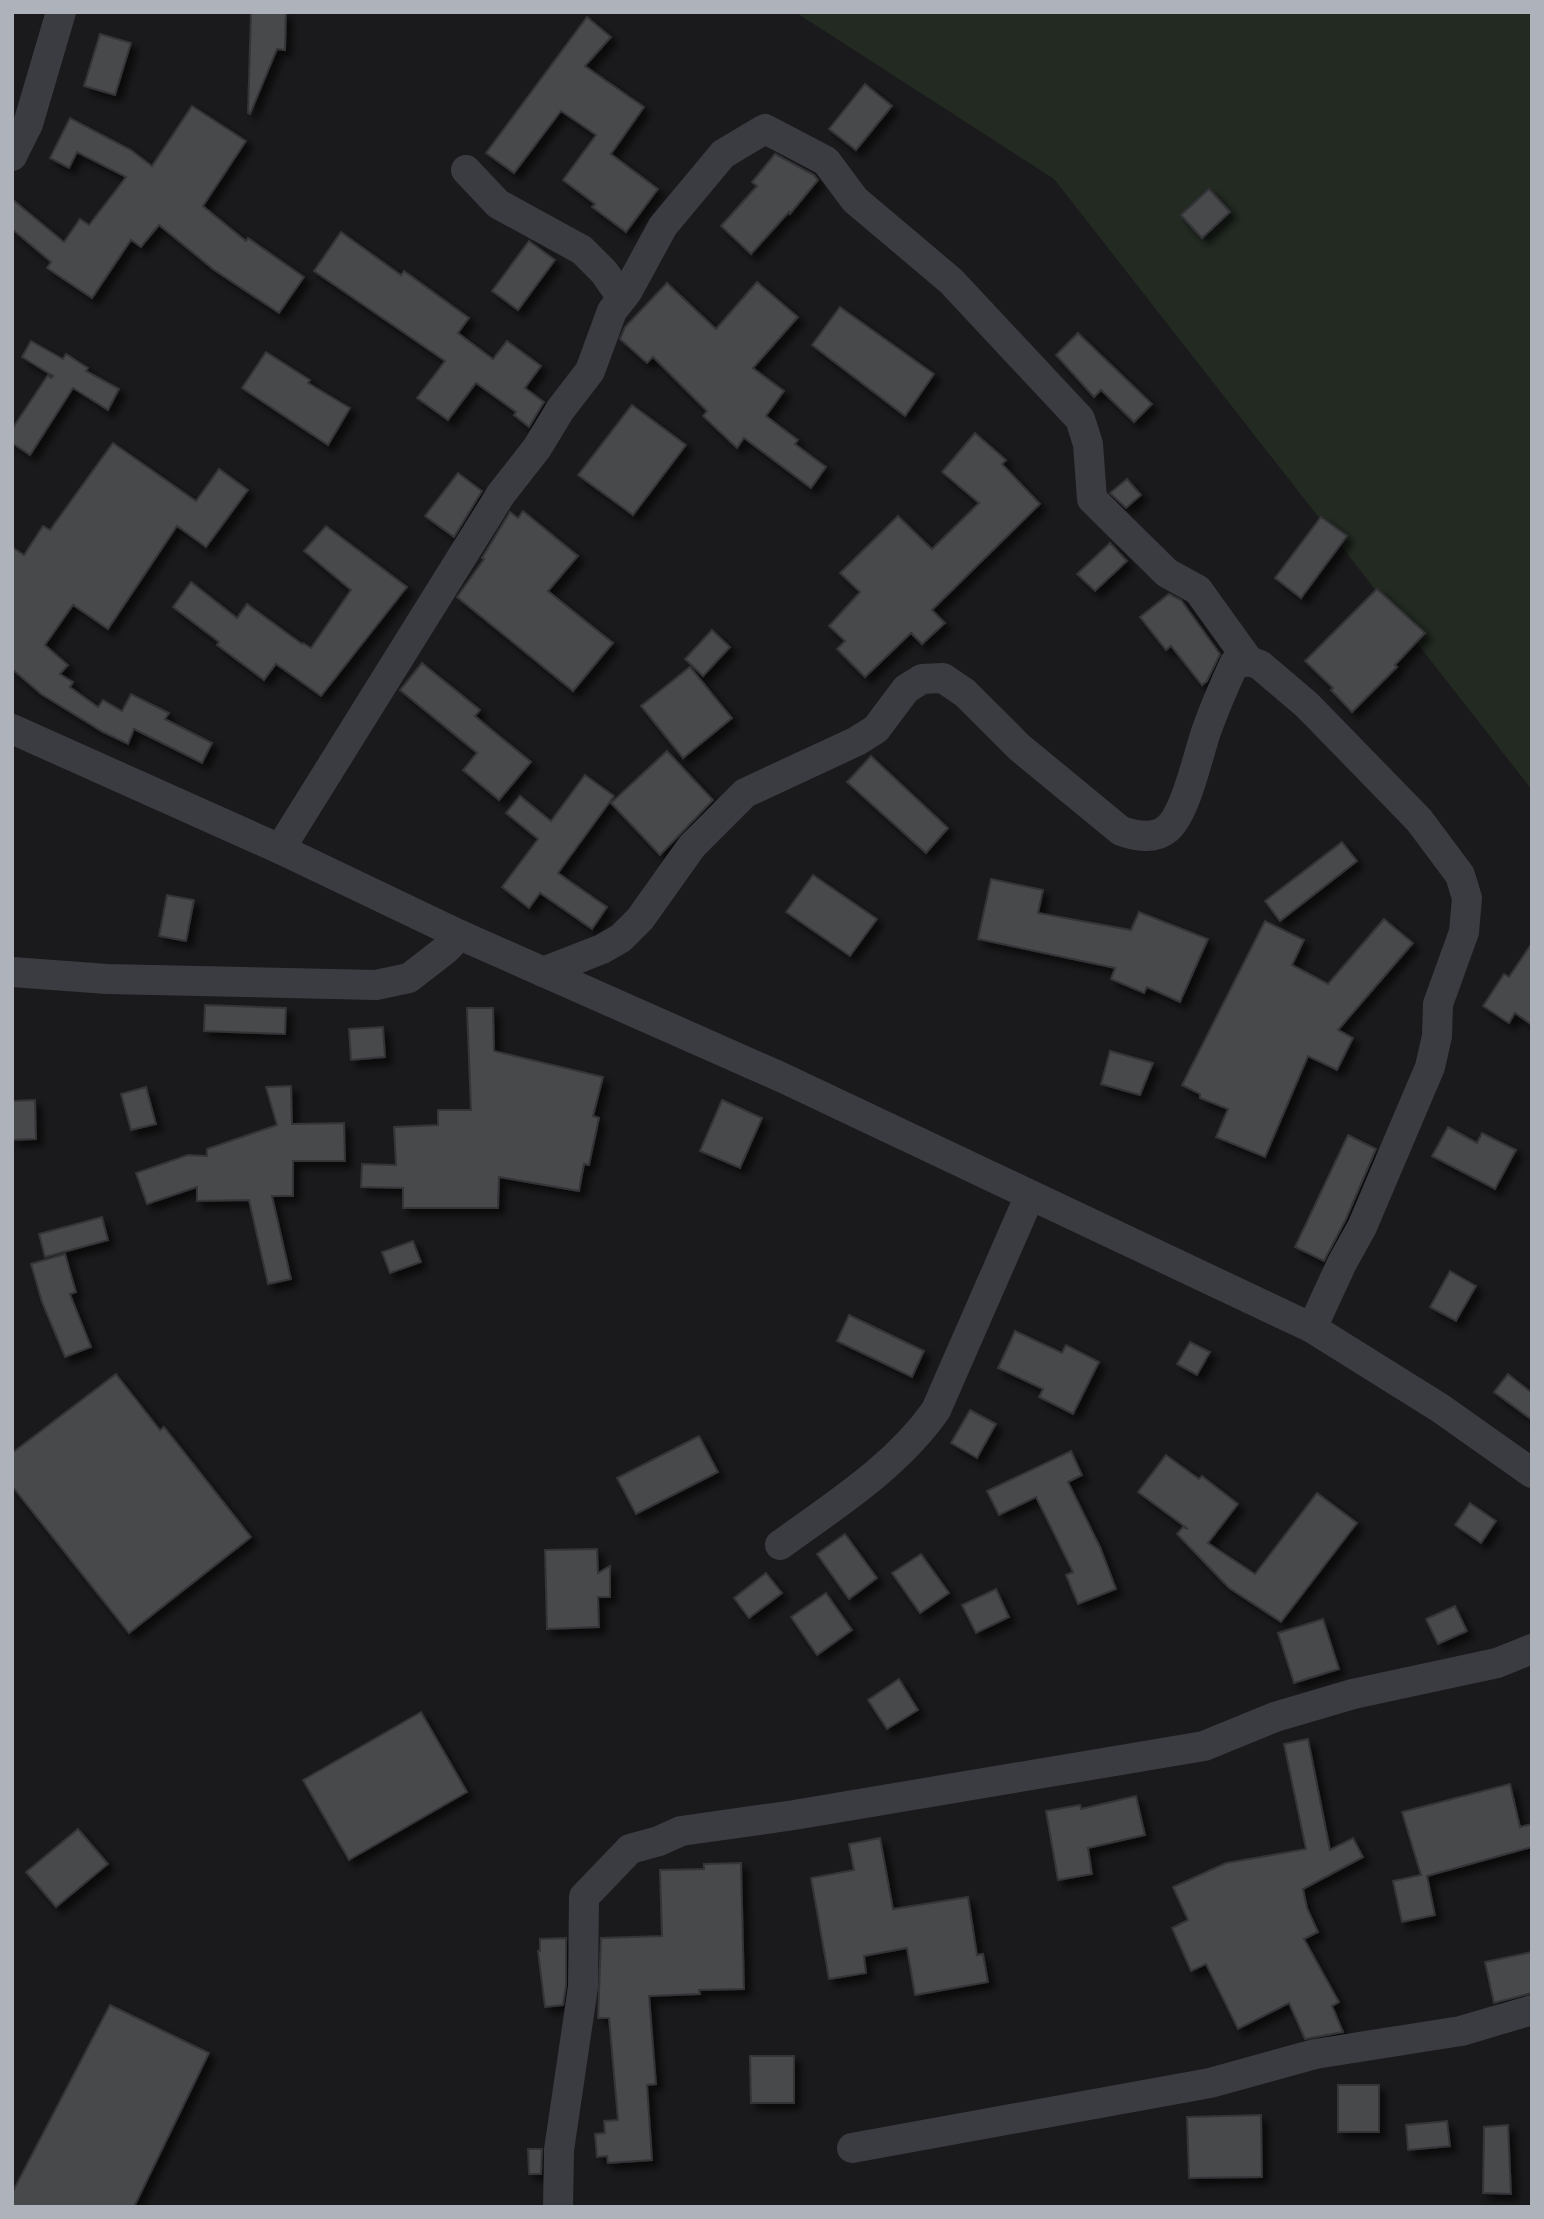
<svg xmlns="http://www.w3.org/2000/svg" width="1544" height="2219" font-family="Rubik,sans-serif">
	<style>
		.green { fill: #222a22 }
		.building { fill: #47484c; stroke: #343438; stroke-width: 2; filter: url(#shadow) }
		.lines { fill: none; stroke-linecap: round; stroke-linejoin: round }
		.minor { stroke: #3b3c41; stroke-width: 30 }
	</style>
	<defs>
		<filter id="shadow"><feDropShadow dx="6" dy="6" stdDeviation="3.5" flood-color="#0009"/></filter>
	</defs>
	<rect width="100%" height="100%" fill="#1a1a1c"/>
	<!-- green -->
	<polygon class="green" points="795,12 1532,12 1532,790 1054,179"/>
	<!-- building -->
	<g class="building">
		<polygon points="251,12 286,12 285,50 277,49 250,114 248,113"/>
		<polygon points="587,17 611,37 585,66 644,107 611,154 658,189 626,232 592,207 595,204 563,180 596,135 561,111 514,173 486,153"/>
		<polygon points="100,34 131,43 115,95 84,86"/>
		<polygon points="865,84 892,106 856,150 829,129"/>
		<polygon points="192,106 246,141 203,206 246,241 248,238 304,277 279,313 214,270 159,225 141,247 131,240 92,298 47,268 51,262 12,229 12,199 64,242 80,219 89,225 126,177 77,152 69,168 50,158 70,118 131,150 152,166"/>
		<polygon points="775,154 814,175 818,180 790,214 789,212 751,254 721,226 757,186 752,182"/>
		<polygon points="1209,189 1230,212 1202,238 1181,215"/>
		<polygon points="341,232 401,275 404,271 469,318 458,333 493,359 507,341 541,366 525,388 544,402 529,427 514,415 516,412 476,383 448,420 417,398 445,361 314,271"/>
		<polygon points="529,241 555,260 518,310 492,291"/>
		<polygon points="757,282 798,317 753,368 784,391 766,416 798,440 795,444 826,467 811,488 744,438 737,448 703,416 707,411 653,357 647,363 620,339 625,327 667,283 716,329"/>
		<polygon points="840,307 934,374 905,416 812,345"/>
		<polygon points="1078,333 1152,404 1134,422 1101,390 1094,397 1056,355"/>
		<polygon points="31,341 63,359 66,354 88,368 86,371 119,389 108,410 73,388 30,455 12,443 12,429 48,375 51,378 53,376 22,357"/>
		<polygon points="266,352 310,380 308,383 350,408 328,445 242,388"/>
		<polygon points="632,405 686,445 633,515 578,475"/>
		<polygon points="975,433 1006,460 1002,464 1040,504 932,610 945,623 922,644 911,633 865,677 837,649 845,641 829,626 860,592 840,573 898,516 932,549 979,503 942,472"/>
		<polygon points="113,443 196,501 219,469 248,490 206,547 177,526 108,629 73,605 45,645 68,665 60,674 73,682 70,687 98,707 103,700 122,711 131,694 169,713 165,719 212,743 202,763 134,729 128,744 103,732 41,694 12,669 12,547 24,555 43,526 50,530"/>
		<polygon points="458,473 482,491 454,537 425,516"/>
		<polygon points="1127,479 1141,495 1126,508 1110,493"/>
		<polygon points="523,511 578,556 548,591 613,643 573,691 457,597 484,559 482,558 510,512 518,518"/>
		<polygon points="1321,517 1347,536 1301,598 1275,578"/>
		<polygon points="326,526 407,587 321,696 276,664 264,680 217,645 219,642 173,607 191,582 237,618 247,604 302,644 303,643 311,648 351,590 304,551"/>
		<polygon points="1110,543 1127,561 1095,591 1077,574"/>
		<polygon points="1377,589 1425,633 1395,665 1397,667 1352,712 1331,690 1333,688 1305,661"/>
		<polygon points="1169,594 1181,600 1220,654 1207,681 1202,685 1171,646 1166,650 1140,617"/>
		<polygon points="712,630 730,647 703,676 685,659"/>
		<polygon points="422,663 480,710 475,716 531,762 499,800 463,770 477,753 400,690"/>
		<polygon points="690,667 732,718 683,758 641,706"/>
		<polygon points="667,751 713,800 660,855 611,803"/>
		<polygon points="871,756 948,828 926,853 847,782"/>
		<polygon points="585,775 614,796 558,873 607,907 592,929 540,893 529,908 502,887 538,839 506,813 520,796 551,821"/>
		<polygon points="1342,842 1357,861 1280,921 1265,901"/>
		<polygon points="813,875 877,919 850,956 786,912"/>
		<polygon points="991,879 1043,890 1038,913 1131,930 1139,912 1208,939 1180,1002 1147,987 1144,993 1111,979 1115,968 978,939"/>
		<polygon points="167,895 194,900 186,941 159,936"/>
		<polygon points="1384,919 1413,943 1338,1030 1353,1038 1337,1070 1308,1056 1265,1157 1216,1137 1228,1109 1200,1098 1200,1094 1182,1085 1265,921 1304,940 1292,965 1328,984"/>
		<polygon points="1532,943 1532,1025 1515,1013 1509,1023 1483,1006 1504,974 1509,977"/>
		<polygon points="205,1005 286,1008 285,1034 204,1031"/>
		<polygon points="467,1008 493,1008 494,1051 603,1077 593,1116 599,1118 589,1165 584,1164 579,1191 499,1177 498,1208 403,1208 403,1188 361,1187 362,1164 396,1165 394,1127 438,1125 438,1110 471,1110"/>
		<polygon points="383,1027 385,1057 351,1060 349,1029"/>
		<polygon points="1110,1051 1153,1063 1140,1095 1101,1084"/>
		<polygon points="291,1086 292,1124 344,1123 345,1161 293,1161 293,1196 272,1196 291,1279 268,1284 249,1200 197,1201 197,1187 147,1204 136,1173 188,1155 207,1156 207,1149 277,1125 266,1087"/>
		<polygon points="146,1087 156,1124 131,1130 121,1094"/>
		<polygon points="35,1100 36,1139 12,1140 12,1101"/>
		<polygon points="722,1100 762,1118 740,1168 700,1151"/>
		<polygon points="1448,1127 1477,1143 1482,1133 1516,1150 1495,1189 1432,1156"/>
		<polygon points="1348,1135 1376,1149 1346,1219 1324,1261 1295,1247"/>
		<polygon points="102,1217 108,1240 45,1257 39,1234"/>
		<polygon points="413,1241 421,1262 390,1273 382,1252"/>
		<polygon points="65,1254 76,1292 70,1294 91,1347 65,1357 42,1302 31,1264"/>
		<polygon points="1450,1271 1476,1286 1456,1321 1430,1307"/>
		<polygon points="849,1315 924,1351 912,1377 837,1341"/>
		<polygon points="1015,1331 1062,1353 1066,1345 1099,1362 1073,1414 1039,1397 1043,1389 998,1368"/>
		<polygon points="1190,1342 1210,1352 1197,1375 1177,1364"/>
		<polygon points="116,1374 160,1430 164,1427 251,1537 129,1633 12,1486 12,1453"/>
		<polygon points="1508,1374 1532,1393 1532,1420 1494,1392"/>
		<polygon points="970,1410 996,1424 977,1458 951,1443"/>
		<polygon points="699,1436 718,1472 636,1514 617,1478"/>
		<polygon points="1071,1451 1082,1475 1068,1482 1100,1547 1116,1589 1078,1604 1066,1575 1073,1572 1036,1497 999,1515 987,1491"/>
		<polygon points="1166,1455 1199,1479 1202,1476 1238,1504 1208,1543 1255,1574 1317,1493 1357,1523 1281,1622 1229,1588 1177,1534 1183,1527 1188,1529 1138,1492"/>
		<polygon points="1470,1503 1496,1521 1481,1543 1455,1525"/>
		<polygon points="845,1534 877,1578 849,1599 817,1554"/>
		<polygon points="597,1549 598,1573 610,1566 610,1597 598,1597 599,1627 547,1629 545,1550"/>
		<polygon points="921,1554 949,1593 920,1613 892,1573"/>
		<polygon points="766,1573 782,1593 749,1618 734,1598"/>
		<polygon points="996,1589 1009,1617 976,1633 962,1605"/>
		<polygon points="826,1593 852,1630 817,1655 791,1617"/>
		<polygon points="1455,1606 1467,1631 1438,1644 1426,1619"/>
		<polygon points="1323,1619 1339,1669 1294,1683 1278,1633"/>
		<polygon points="899,1679 918,1710 887,1729 868,1700"/>
		<polygon points="421,1712 467,1792 349,1860 303,1780"/>
		<polygon points="1308,1739 1330,1850 1353,1838 1363,1857 1303,1889 1307,1908 1318,1932 1304,1939 1339,2002 1332,2006 1343,2032 1305,2039 1289,2003 1238,2029 1206,1964 1191,1971 1172,1928 1188,1920 1173,1887 1226,1863 1306,1849 1284,1744"/>
		<polygon points="1510,1784 1520,1827 1532,1824 1532,1847 1427,1876 1435,1915 1402,1922 1393,1881 1421,1875 1402,1812"/>
		<polygon points="1136,1796 1145,1835 1088,1848 1092,1874 1058,1880 1046,1811 1080,1805 1081,1809"/>
		<polygon points="78,1829 108,1864 56,1907 26,1872"/>
		<polygon points="880,1838 893,1909 968,1897 977,1955 983,1954 988,1982 915,1995 907,1948 864,1956 866,1973 829,1979 811,1878 854,1870 849,1844"/>
		<polygon points="741,1863 744,1989 699,1990 700,1994 649,1996 656,2084 647,2085 652,2160 608,2163 607,2156 597,2157 595,2134 605,2133 604,2121 618,2120 609,2018 598,2018 601,1938 662,1936 660,1870 704,1869 704,1864"/>
		<polygon points="566,1938 566,1986 563,2005 545,2007 538,1951 540,1951 540,1939"/>
		<polygon points="1532,1952 1532,1993 1494,2003 1485,1962"/>
		<polygon points="110,2005 209,2053 134,2207 12,2207 12,2193"/>
		<polygon points="750,2056 794,2056 794,2103 751,2103"/>
		<rect x="1338" y="2085" width="41" height="47"/>
		<polygon points="1261,2115 1262,2177 1189,2178 1187,2117"/>
		<polygon points="1447,2121 1450,2146 1408,2150 1406,2125"/>
		<polygon points="1508,2125 1511,2194 1483,2193 1484,2127"/>
		<polygon points="528,2149 542,2149 541,2174 529,2174"/>
	</g>
	<g class="lines">
		<!-- minor -->
		<g class="minor">
			<polyline points="12,156 28,124 61,12"/>
			<polyline points="466,170 498,204 582,250 604,272 622,298"/>
			<polyline points="12,729 280,849 460,935 783,1078 1312,1328 1440,1408 1532,1473"/>
			<polyline points="280,849 501,494 537,448 560,410 590,371 612,311 627,292 663,226 723,154 765,129 826,161 855,200 951,281 1080,419 1088,444 1092,499 1167,573 1198,590 1249,661"/>
			<polyline points="12,972 107,979 376,985 409,978 445,950 460,935"/>
			<path d="M 543,972 L 602,949 L 621,938 L 640,919 L 692,846 L 745,793 L 857,741 L 876,729 L 906,689 L 922,679 L 943,678 L 965,693 L 1019,747 L 1121,831 C 1136,836 1154,840 1167,829 C 1186,814 1198,754 1207,729 C 1215,707 1224,686 1234,664 L 1249,661 L 1260,665 L 1307,705 L 1419,820 L 1460,875 L 1467,898 L 1464,932 L 1438,1004 L 1437,1036 L 1430,1067 L 1362,1227 L 1342,1263 L 1312,1328"/>
			<path d="M 780,1545 C 835,1505 897,1466 936,1410 L 1030,1195"/>
			<polyline points="852,2148 1210,2083 1315,2054 1461,2031 1532,2010"/>
			<polyline points="558,2207 559,2150 583,1987 584,1897 630,1849 659,1841 681,1831 794,1815 1204,1746 1275,1717 1353,1694 1497,1663 1532,1649"/>
		</g>
	</g>
	<!-- border -->
	<rect width="1544" height="2219" fill="none" stroke="#adb2bb" stroke-width="28"/>
</svg>
